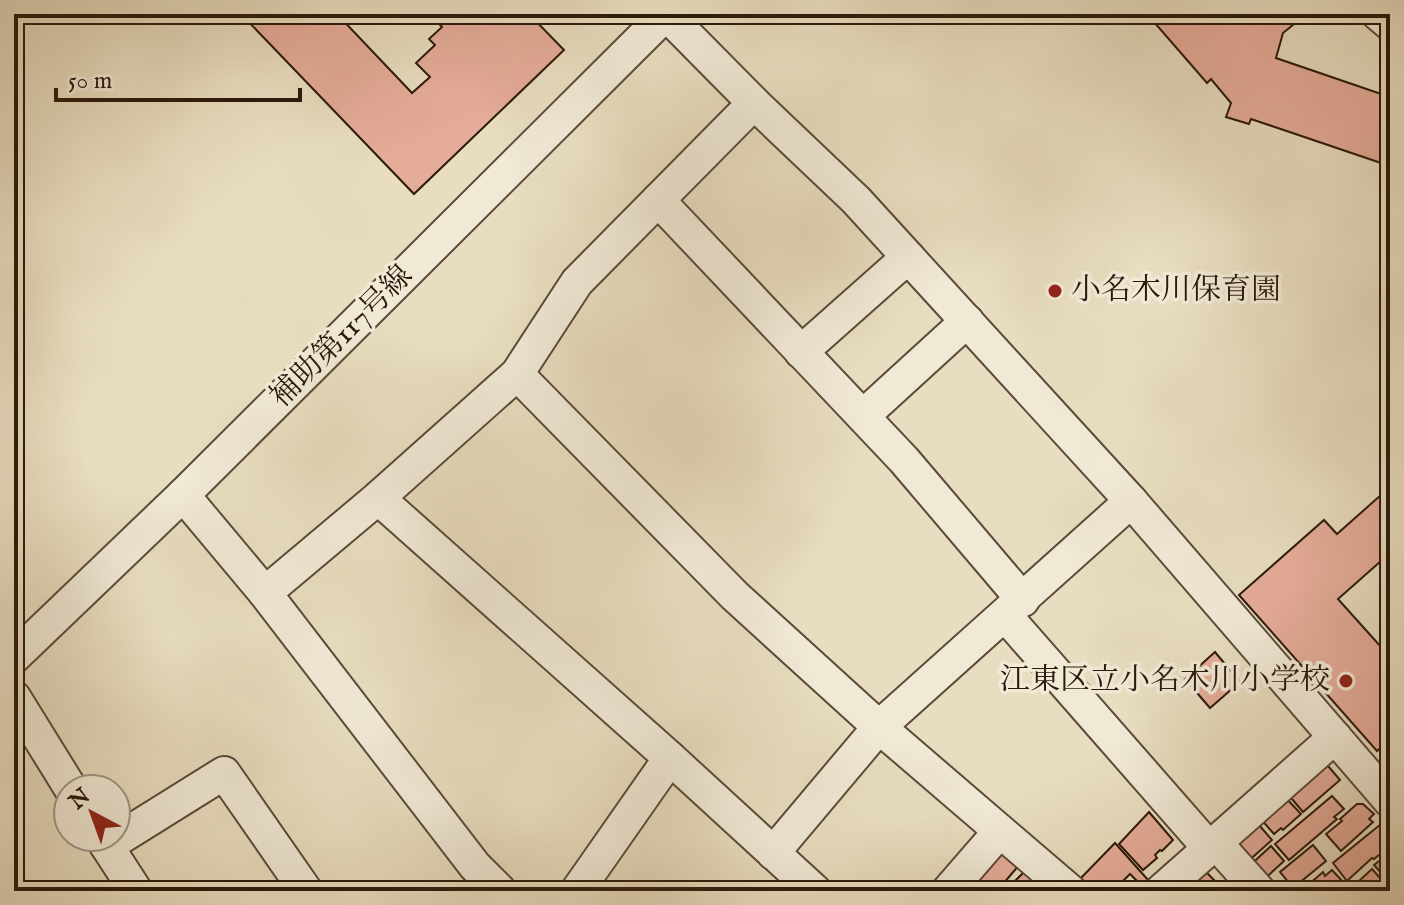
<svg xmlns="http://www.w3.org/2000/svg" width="1404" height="905" font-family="'IM FELL English','Noto Serif JP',serif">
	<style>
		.building { fill: #e5ac99; stroke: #2b190b; stroke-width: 2 }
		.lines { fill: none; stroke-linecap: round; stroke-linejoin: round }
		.minor-casing { stroke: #5a4a38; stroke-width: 36 }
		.minor { stroke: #f0e9d6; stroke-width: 32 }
		.poi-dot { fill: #8f2418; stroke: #f0e9d6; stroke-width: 3 }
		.labels { text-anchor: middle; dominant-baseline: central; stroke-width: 7; stroke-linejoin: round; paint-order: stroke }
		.poi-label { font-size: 30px; fill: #2b190b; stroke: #f0e9d6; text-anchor: start }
		.street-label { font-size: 30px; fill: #2b190b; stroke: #f0e9d6 }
	</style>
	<rect width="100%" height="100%" fill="#e8ddc0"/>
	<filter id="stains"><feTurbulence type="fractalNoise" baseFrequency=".0025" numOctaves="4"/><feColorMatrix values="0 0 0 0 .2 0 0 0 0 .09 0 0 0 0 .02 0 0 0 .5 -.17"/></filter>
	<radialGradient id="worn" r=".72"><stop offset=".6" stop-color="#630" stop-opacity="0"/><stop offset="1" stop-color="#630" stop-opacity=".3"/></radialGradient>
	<!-- building -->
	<g class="building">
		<polygon points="241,14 337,14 412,93 430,77 416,63 435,45 429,39 442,27 430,14 529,14 564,50 414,194"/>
		<polygon points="1147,14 1293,14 1299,20 1283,33 1276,58 1390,97 1390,166 1251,119 1249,124 1226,117 1231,103 1211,79 1207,83"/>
		<polygon points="1390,487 1390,553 1338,599 1390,657 1390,739 1377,751 1239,595 1324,520 1337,534"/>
		<polygon points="1215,652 1240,682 1210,708 1185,679"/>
		<polygon points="1323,760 1340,780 1303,812 1286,792"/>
		<polygon points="1332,796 1344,809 1334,817 1337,819 1289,860 1275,844"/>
		<polygon points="1285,797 1301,814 1283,830 1281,828 1274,834 1260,818"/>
		<polygon points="1357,804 1363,804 1374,814 1369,819 1373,822 1341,851 1326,834 1342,821 1340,819"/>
		<polygon points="1149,812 1173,840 1162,851 1160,850 1155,855 1157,858 1143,870 1119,844"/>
		<polygon points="1253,818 1272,840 1245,864 1226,842"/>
		<polygon points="1381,824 1390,833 1390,846 1374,859 1372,858 1347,881 1333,863"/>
		<polygon points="1000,839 1020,864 997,891 993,891 972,873"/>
		<polygon points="1115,843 1149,881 1143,887 1130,874 1113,891 1086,891 1077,882"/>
		<polygon points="1313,845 1326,861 1293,888 1280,872"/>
		<polygon points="1271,846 1284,861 1260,883 1247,868"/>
		<polygon points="1390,852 1390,869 1383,875 1374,865"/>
		<polygon points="1027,869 1049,891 1022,891 1013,883"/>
		<polygon points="1372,869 1381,879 1390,871 1390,891 1368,891 1359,881"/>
		<polygon points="1332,870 1344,883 1335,891 1301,891 1323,872 1325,876"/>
		<polygon points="1205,871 1225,891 1183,891"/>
	</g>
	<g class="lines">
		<!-- minor casing -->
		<g class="minor-casing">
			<g id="minor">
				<polyline points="666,14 754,103 856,200 908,257 1131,501 1390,801"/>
				<polyline points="1378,14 1390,24"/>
				<polyline points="658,200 904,460 1023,600"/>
				<polyline points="801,352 908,257"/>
				<polyline points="517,374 735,596 879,727 1070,891"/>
				<polyline points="863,416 967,321"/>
				<polyline points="183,495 265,593 378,498 517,374 577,282 754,103"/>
				<polyline points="378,498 670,758 815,891"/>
				<polyline points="265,593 475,866 500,891"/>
				<polyline points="1005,615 1209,848"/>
				<polyline points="14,657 183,495 666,14"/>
				<polyline points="14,697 71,789"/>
				<polyline points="101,837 136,891"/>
				<polyline points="1216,843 1259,891"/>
				<polyline points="107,846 224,773 306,891"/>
				<polyline points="773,853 879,727 1131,501"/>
				<polyline points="577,891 670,758"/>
				<polyline points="948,891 1000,831"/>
				<polyline points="1161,891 1335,737"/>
			</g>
		</g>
		<!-- minor -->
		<use href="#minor" class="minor"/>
	</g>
	<!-- markers -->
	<g class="poi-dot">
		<circle cx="1055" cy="291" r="8"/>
		<circle cx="1346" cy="681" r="8"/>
	</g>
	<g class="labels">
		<!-- poi labels -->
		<g class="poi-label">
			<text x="1071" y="291">小名木川保育園</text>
			<text x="1330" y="681" text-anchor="end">江東区立小名木川小学校</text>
		</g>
		<!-- street labels -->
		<g class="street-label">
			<text transform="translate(342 337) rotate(-45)">補助第117号線</text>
		</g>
	</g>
	<!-- margin -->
	<rect width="1404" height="905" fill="none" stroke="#e8ddc0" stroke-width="48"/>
	<rect x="16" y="16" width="1372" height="873" fill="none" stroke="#2b190b" stroke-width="4"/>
	<rect x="24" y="24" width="1356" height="857" fill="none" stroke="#2b190b" stroke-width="2"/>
	<!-- north arrow -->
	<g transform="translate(92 813) rotate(319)"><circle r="38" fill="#f0e9d6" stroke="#a19685" stroke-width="2"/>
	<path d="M0-6L14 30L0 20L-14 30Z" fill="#8f2418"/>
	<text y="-12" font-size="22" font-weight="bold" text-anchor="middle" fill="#2b190b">N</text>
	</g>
	<!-- scale -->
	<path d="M56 88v12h244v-12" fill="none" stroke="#2b190b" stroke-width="4"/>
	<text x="68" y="88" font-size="24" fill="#2b190b" stroke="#f0e9d6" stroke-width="6" paint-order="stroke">50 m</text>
	<rect width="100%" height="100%" filter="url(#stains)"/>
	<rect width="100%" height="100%" fill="url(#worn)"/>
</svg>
